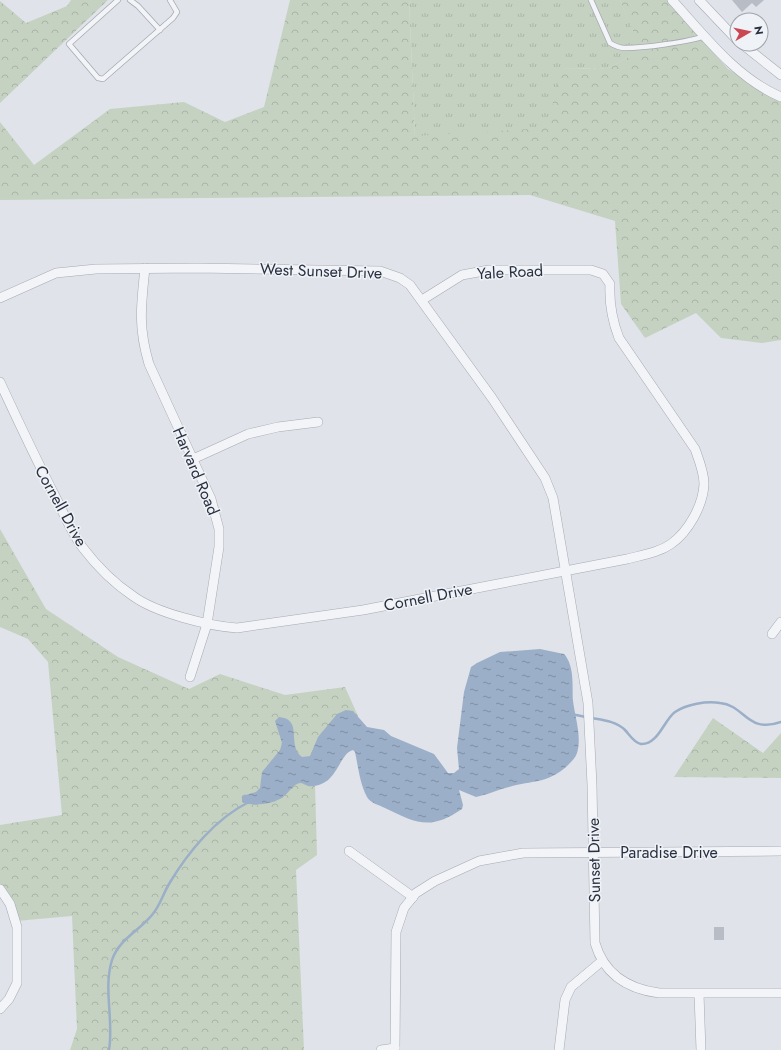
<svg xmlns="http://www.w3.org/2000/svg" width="781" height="1050" font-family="Jost,sans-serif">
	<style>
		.forest { fill: url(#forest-crowns) }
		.park { fill: url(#park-tufts) }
		.water { fill: url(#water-ripples) }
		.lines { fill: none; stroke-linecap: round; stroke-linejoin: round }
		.stream { stroke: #9bafc8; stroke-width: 2.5 }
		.building { fill: #b7bcc5 }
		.lane-casing { stroke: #a5aab3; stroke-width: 6 }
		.street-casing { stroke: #a5aab3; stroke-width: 10 }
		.lane { stroke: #f3f4f7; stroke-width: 4.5 }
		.street { stroke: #f3f4f7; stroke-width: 9 }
		.labels { text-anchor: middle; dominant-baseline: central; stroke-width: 3; stroke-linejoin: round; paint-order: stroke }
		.street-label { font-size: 16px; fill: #293040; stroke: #eff2f6 }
	</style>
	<defs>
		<pattern id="forest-crowns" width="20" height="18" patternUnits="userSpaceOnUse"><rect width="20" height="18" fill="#c5d2c1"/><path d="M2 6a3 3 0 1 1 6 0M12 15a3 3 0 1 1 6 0" fill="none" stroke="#a9b5a7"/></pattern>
		<pattern id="park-tufts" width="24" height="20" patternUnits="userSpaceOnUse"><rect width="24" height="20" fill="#c5d2c1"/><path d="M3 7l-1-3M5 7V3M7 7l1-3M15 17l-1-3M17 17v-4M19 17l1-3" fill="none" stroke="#a9b5a7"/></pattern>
		<pattern id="water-ripples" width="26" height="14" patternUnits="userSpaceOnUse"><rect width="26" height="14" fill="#9bafc8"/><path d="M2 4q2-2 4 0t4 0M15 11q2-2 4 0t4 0" fill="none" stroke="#7e8fa4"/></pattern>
	</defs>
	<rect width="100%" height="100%" fill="#e0e3e9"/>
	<!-- forest -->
	<g class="forest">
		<polygon points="71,0 108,0 0,103 0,1 26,23 67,6"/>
		<polygon points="290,0 409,0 415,136 561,69 609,68 640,50 620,0 667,0 728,69 781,99 781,340 762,343 721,338 696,313 645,338 621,304 615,221 530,195 0,200 0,122 34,165 110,109 184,102 225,122 264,107"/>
		<polygon points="0,529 46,609 118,657 189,689 220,674 285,695 345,687 358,716 315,785 317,855 296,870 304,1050 70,1050 77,1029 72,916 16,921 0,889 0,825 62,815 48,662 28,639 0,627"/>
		<polygon points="713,718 763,753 781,733 781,778 674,777"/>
	</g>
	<!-- park -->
	<polygon class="park" points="409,0 620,0 641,50 609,68 561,69 547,128 415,136"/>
	<!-- water -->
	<path class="water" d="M 540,649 L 564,654 C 575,666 572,687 573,701 C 575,717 582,737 577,753 C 575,759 570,763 566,767 C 546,784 533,780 509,787 C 499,789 490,794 480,796 L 476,797 L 459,790 L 463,805 L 462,809 C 430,831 416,823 385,808 C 379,805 370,803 367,797 C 360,784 358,766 355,752 L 353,750 C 343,752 338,772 328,780 C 323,784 315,787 308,786 C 305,785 303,783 300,783 C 293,784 289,793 283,797 C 274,804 253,807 242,802 L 242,796 L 256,792 L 260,788 L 262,772 L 280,750 L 282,743 L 275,721 L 279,717 C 304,719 286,745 302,757 L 310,756 L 318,737 L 337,714 L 346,710 L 353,711 L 367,727 L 384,730 L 391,736 L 434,754 L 448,773 L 454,773 L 459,769 L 457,748 L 464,692 L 471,667 L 477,663 L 500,652 Z"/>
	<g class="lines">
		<!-- stream -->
		<g class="stream">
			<polyline points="571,714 586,717"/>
			<path d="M 591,718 C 602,720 616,721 625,730 C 629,734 634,743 641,744 C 658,745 664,720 675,712 C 687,704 706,701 720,703 C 745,705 747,734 781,722"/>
			<path d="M 109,1050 C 114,1020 103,989 112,960 C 119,939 139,931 152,915 C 160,906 163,894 169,884 C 188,852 216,818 249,802"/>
		</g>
	</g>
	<!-- building -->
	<g class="building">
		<polygon points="732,0 764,0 756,7 752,3 742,12"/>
		<rect x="714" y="927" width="10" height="13"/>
	</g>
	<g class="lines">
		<!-- lane casing -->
		<g class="lane-casing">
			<g id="lane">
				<polyline points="118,0 69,44 98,78 103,79 173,18 177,12 170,0"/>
				<polyline points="130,0 138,6 160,30"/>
				<path d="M 591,0 L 610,43 C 615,46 619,48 625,48 C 643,48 689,42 705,36"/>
			</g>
		</g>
		<!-- street casing -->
		<g class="street-casing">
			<g id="street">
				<path d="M 672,0 C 704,35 736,78 781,97"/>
				<polyline points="699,0 737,40"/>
				<polyline points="742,44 781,75"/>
				<path d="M 145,268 C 141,306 138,327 149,364 L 211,499 L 219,529 L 219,547 L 207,624 L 190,677"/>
				<path d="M 0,298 L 56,273 L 96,269 L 197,268 L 380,271 L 400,278 L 410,285 L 492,398 L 545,478 L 553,498 L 588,703 L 592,785 L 595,943 C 604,974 628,989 659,993 L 781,993"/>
				<path d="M 0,382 C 18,421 37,461 57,500 C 65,516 72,534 83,548 C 96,565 115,584 133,596 C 156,613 209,626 237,628 L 363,610 L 627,559 C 642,555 658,553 671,544 C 688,532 703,506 704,484 C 704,472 699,460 695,449 L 619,338 C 612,320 609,303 610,284 L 603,274 L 591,270 L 489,270 L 462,275 L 422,300"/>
				<polyline points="193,459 248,434 278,427 318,422"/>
				<polyline points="772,634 781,622"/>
				<polyline points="349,851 413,897"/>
				<polyline points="0,889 10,904 17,927 17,983 9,999 0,1009"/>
				<polyline points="699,994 701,1050"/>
				<polyline points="381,1050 395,1048"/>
				<polyline points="395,1050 396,932 404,908 416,893 435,881 479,861 523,853 781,851"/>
				<polyline points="559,1050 565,1000 571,987 602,961"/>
			</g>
		</g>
		<!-- lane -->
		<use href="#lane" class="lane"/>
		<!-- street -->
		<use href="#street" class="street"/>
	</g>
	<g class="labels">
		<!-- street labels -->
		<g class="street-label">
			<text transform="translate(321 271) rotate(2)">West Sunset Drive</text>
			<text transform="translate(510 272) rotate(-3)">Yale Road</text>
			<text transform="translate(196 471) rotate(67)">Harvard Road</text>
			<text transform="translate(61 506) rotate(61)">Cornell Drive</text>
			<text transform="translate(428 597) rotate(-11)">Cornell Drive</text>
			<text x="669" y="852">Paradise Drive</text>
			<text transform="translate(594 860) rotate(-91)">Sunset Drive</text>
		</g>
	</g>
	<!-- north arrow -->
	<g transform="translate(749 32) rotate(81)"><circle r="19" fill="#eff2f6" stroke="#a0a4ad"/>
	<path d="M0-3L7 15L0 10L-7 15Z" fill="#cc4754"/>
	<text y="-6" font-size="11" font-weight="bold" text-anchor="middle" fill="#293040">N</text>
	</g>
</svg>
